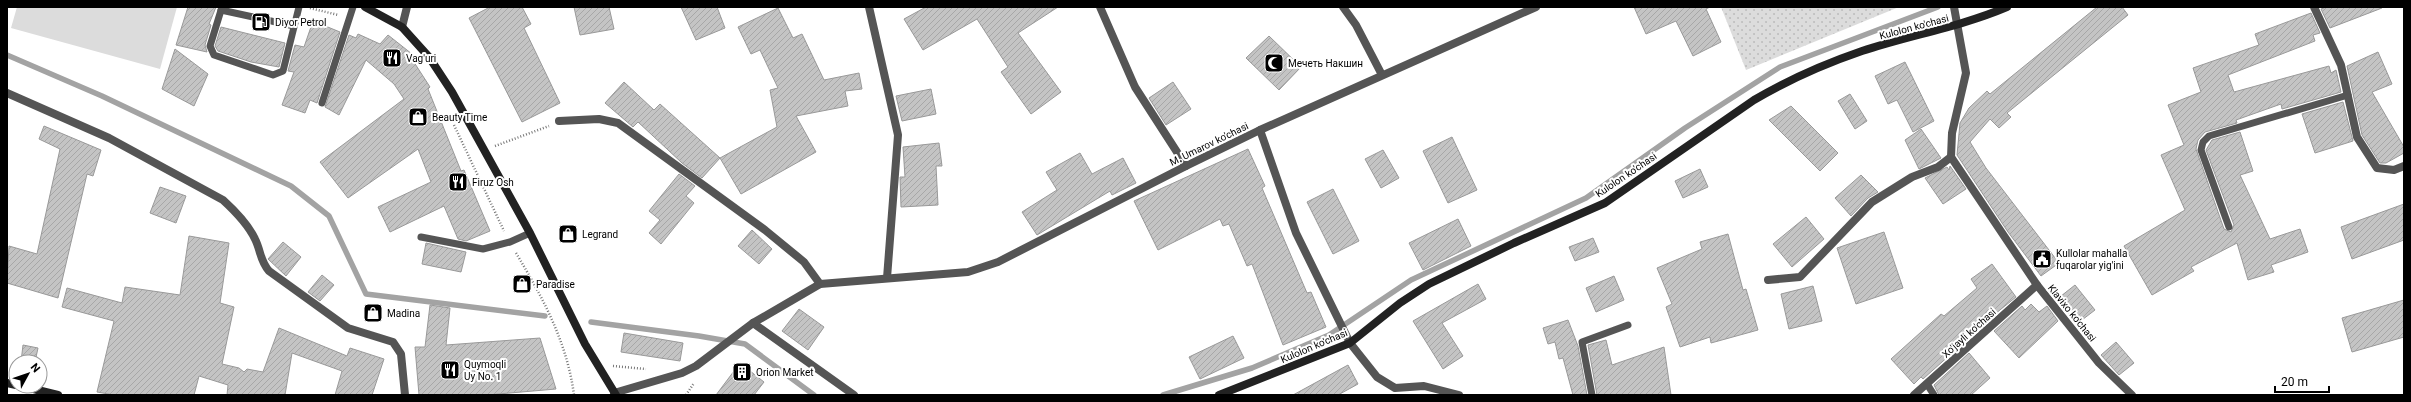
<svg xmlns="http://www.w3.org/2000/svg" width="2411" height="402" font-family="Roboto,sans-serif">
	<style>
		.park { fill: url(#park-dots) }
		.pitch { fill: #dcdcdc }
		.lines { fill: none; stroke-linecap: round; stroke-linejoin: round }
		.stream { stroke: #a3a3a3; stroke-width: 5.5 }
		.building { fill: url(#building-hatch); stroke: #999 }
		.path { stroke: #777; stroke-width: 2.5; stroke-dasharray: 1 2; stroke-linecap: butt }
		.lane { stroke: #555; stroke-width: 7 }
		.street { stroke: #555; stroke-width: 8 }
		.secondary { stroke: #222; stroke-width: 8 }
		.labels { text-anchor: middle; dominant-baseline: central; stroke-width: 4; stroke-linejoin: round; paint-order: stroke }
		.poi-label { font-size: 10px; fill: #000; stroke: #fff; text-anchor: start }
		.street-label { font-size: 10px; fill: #000; stroke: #fff }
	</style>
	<defs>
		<pattern id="park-dots" width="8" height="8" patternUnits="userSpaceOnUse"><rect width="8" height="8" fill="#dcdcdc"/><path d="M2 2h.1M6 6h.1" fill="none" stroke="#bbb" stroke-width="1.8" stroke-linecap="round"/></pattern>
		<pattern id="building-hatch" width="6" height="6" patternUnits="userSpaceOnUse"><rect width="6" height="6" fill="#c4c4c4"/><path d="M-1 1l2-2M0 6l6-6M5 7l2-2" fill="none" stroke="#a7a7a7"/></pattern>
	</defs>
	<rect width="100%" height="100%" fill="#fff"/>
	<!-- park -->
	<polygon class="park" points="1721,7 1899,7 1746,70"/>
	<!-- pitch -->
	<polygon class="pitch" points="17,7 177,7 160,69 11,28"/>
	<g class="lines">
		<!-- stream -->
		<g class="stream">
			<polyline points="7,55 102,96 291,186 329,216 366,294 545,316"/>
			<polyline points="591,322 699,336 745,344 814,395"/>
			<polyline points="1163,395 1252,368 1329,335 1411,280 1586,198 1685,128 1780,67 1938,7"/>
		</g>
	</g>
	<!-- building -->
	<g class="building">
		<polygon points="188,7 216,7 209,24 211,25 205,45 207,52 176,45"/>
		<polygon points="490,7 522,7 531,24 524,28 560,103 522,122 469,18"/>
		<polygon points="574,7 609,7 614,29 580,35"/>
		<polygon points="681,7 717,7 725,28 696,40"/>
		<polygon points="926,7 1058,7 1018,33 1061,92 1031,114 1001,72 1008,67 977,19 923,50 904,19"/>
		<polygon points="1634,7 1710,7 1706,9 1721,42 1693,56 1676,21 1646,34"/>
		<polygon points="2097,7 2122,7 2128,15 2007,113 2011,117 1999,128 1990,119 1970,142 1986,168 2059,263 2041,276 2008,232 1957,155 1960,123 1969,108 1987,91 1990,94"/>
		<polygon points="2326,7 2382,7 2382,8 2330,28 2321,9"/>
		<polygon points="778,8 793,38 802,34 824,80 859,73 862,89 845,91 848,106 796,116 816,152 741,194 720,158 777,127 770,90 778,88 760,50 751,54 738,27"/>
		<polygon points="2311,13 2320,33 2313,35 2315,41 2228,75 2234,92 2329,66 2331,73 2336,70 2341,92 2282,109 2281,104 2236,120 2237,123 2205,132 2198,140 2196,149 2224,229 2231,232 2234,225 2206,150 2212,140 2240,132 2253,171 2240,175 2270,239 2300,229 2308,252 2271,265 2274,272 2248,280 2237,243 2191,267 2194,271 2152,295 2124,246 2185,210 2161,155 2184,145 2168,105 2201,92 2193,68 2259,45 2255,34"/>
		<polygon points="313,21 340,32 317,103 310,100 305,113 282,105 294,72 288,71 295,45 304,47"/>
		<polygon points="221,27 285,43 279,67 251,62 218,51 215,46"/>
		<polygon points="358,34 380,44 388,35 412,54 410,56 430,87 428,89 461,171 464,170 490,231 466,241 458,239 444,206 390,232 378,207 431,182 418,149 348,198 320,162 404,99 394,84 366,60 339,115 325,107 349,35 356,38"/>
		<polygon points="1269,36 1301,67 1279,90 1246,58"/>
		<polygon points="175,49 208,74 194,106 162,89"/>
		<polygon points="2378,52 2392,84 2372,92 2404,147 2404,153 2386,163 2380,163 2362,135 2347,66"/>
		<polygon points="1905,62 1934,121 1913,132 1897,100 1888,104 1875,76"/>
		<polygon points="624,82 654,110 660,104 720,158 702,178 682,163 638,122 633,127 605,103"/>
		<polygon points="1173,82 1191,109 1166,125 1149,98"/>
		<polygon points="931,89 936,114 902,121 896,96"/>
		<polygon points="1850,94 1867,121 1855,129 1838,101"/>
		<polygon points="2343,102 2353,141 2315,153 2302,114"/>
		<polygon points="1791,106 1838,153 1820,171 1769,120"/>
		<polygon points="44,126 101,150 93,176 87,174 58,298 7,283 9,246 37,254 60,149 39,139"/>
		<polygon points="1921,129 1941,158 1919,169 1905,140"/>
		<polygon points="1452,137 1477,190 1448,203 1423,151"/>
		<polygon points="939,143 942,166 936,166 938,205 901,207 900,177 905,177 903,147"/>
		<polygon points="1248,149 1265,186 1262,188 1307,293 1311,292 1326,327 1283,345 1252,264 1247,266 1229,224 1223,226 1220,219 1158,250 1134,201"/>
		<polygon points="1383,150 1399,178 1381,188 1365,159"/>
		<polygon points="1080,153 1092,174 1123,158 1136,183 1112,195 1110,191 1037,235 1022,212 1057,190 1046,172"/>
		<polygon points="1950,166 1966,189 1943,204 1925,178 1947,167 1949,170"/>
		<polygon points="1700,169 1708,187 1683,198 1675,181"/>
		<polygon points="679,174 695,186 686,196 694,203 661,244 649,233 660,220 649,211"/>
		<polygon points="1861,175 1878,192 1868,198 1851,216 1835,198"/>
		<polygon points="160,187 186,196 176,223 150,213"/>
		<polygon points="1333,189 1359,241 1333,254 1307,202"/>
		<polygon points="2404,204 2404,240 2352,259 2341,227"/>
		<polygon points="1806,217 1824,239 1792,267 1773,244"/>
		<polygon points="1458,219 1471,246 1423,270 1409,243"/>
		<polygon points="752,230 772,249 759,264 738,246"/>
		<polygon points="1884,232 1903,288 1856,304 1837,248"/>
		<polygon points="1728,234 1743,290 1746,289 1758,330 1711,343 1710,337 1680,347 1666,307 1672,304 1657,268 1702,249 1700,242"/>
		<polygon points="189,236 229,243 220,303 234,307 222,364 239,368 244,372 247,369 263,372 279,328 347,356 350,348 384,359 372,395 335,395 342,371 292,353 285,395 227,395 228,385 199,376 194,395 114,395 97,392 114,321 62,307 67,288 122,303 125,287 180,295"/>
		<polygon points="1593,238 1599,252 1575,261 1569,247"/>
		<polygon points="283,242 301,257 286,276 268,259"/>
		<polygon points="426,243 466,252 461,272 422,264"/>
		<polygon points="1992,264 2016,297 1964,339 1960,344 1961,345 1923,379 1921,377 1914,384 1891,359 1941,314 1944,316 1977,288 1971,279"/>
		<polygon points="322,275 334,285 320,301 308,292"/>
		<polygon points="1614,276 1624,300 1596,312 1586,288"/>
		<polygon points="1478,284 1486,299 1442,323 1463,356 1443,369 1413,321"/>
		<polygon points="2075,285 2095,310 2078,323 2056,300"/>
		<polygon points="1813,286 1822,321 1789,329 1781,294"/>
		<polygon points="2404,300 2404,337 2352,352 2342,318"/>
		<polygon points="2031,304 2039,312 2047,306 2058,321 2019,358 1994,331 2022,306 2025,310"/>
		<polygon points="430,305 450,308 446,345 540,338 556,389 487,395 419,395 415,347 425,347"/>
		<polygon points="799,309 824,327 808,350 782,331"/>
		<polygon points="1568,320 1578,346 1587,395 1573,395 1563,358 1559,359 1555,342 1548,344 1543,328"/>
		<polygon points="624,333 683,343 680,361 621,352"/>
		<polygon points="1233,336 1244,358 1200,379 1189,357"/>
		<polygon points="1606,340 1612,365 1664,347 1671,395 1597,395 1588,345"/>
		<polygon points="2116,342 2134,363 2119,375 2101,355"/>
		<polygon points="23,345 38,348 35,362 21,362"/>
		<polygon points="1969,353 1990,378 1971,395 1939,395 1934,385"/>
		<polygon points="740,363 764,382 754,395 716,395"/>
		<polygon points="1348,365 1358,384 1338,395 1293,395"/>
	</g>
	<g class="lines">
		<!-- path -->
		<g class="path">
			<polyline points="310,8 338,15"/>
			<polyline points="454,125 504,231"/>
			<polyline points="495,146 549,126"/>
			<path d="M 516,253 C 543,298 567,342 574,395"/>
			<polyline points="613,366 646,369"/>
			<polyline points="686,395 694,383"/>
		</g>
		<!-- lane -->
		<g class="lane">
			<polyline points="222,7 210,46 214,55 273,75 283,71 299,7"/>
			<polyline points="221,10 294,26"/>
			<polyline points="322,103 353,7"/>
			<polyline points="2229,227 2201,150 2203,142 2209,136 2348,95"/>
			<polyline points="421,237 483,249 510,242 530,233"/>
			<polyline points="1927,384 1934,395"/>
			<polyline points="1592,395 1582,342 1628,325"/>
		</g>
		<!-- street -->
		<g class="street">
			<polyline points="869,7 898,135 887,278"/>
			<polyline points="1100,7 1135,87 1186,166"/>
			<polyline points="1343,7 1356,25 1382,75"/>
			<polyline points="1954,7 1966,73 1952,133 1951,157 2037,285 2099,363 2132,395"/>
			<polyline points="2314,7 2341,65 2357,137 2377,168 2394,170 2404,166"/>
			<polyline points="402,27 407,7"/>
			<path d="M 7,93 L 109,138 L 223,200 C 235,211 248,224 255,239 C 261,251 260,261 269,271 L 348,328 L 393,342 L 401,354 L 405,395"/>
			<polyline points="559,121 599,119 618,123 765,230 804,262 820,284"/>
			<polyline points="1260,130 1296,233 1350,343 1377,377 1395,388 1424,386 1459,395"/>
			<polyline points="1768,280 1800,277 1872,202 1912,177 1938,167 1951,157"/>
			<polyline points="753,323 854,395"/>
			<polyline points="614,393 682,373 696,366 753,323 820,284 968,272 998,262 1186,166 1260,130 1536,7"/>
			<polyline points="1914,395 2037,285"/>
		</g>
		<!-- secondary -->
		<g class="secondary">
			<polyline points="365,7 402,27 429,57 452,92 530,233 585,344 616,395"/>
			<polyline points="7,383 16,385"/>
			<polyline points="21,386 58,395"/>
			<path d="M 1219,395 L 1350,343 L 1400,303 L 1429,284 L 1514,243 L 1605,203 L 1754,100 C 1788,80 1824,64 1862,51 C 1910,35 1960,27 2007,7"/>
		</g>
	</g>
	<!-- icons -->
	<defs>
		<g id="fuel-square" transform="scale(1)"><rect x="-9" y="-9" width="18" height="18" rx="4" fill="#000" stroke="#fff"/><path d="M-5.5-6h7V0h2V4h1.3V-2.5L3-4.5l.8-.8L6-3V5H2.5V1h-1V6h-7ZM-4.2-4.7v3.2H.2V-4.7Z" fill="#fff"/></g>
		<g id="restaurant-square" transform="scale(1)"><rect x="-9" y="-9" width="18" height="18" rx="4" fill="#000" stroke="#fff"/><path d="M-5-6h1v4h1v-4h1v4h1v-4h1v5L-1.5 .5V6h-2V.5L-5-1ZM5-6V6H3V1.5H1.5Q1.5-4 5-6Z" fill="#fff"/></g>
		<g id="mosque-square" transform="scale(1)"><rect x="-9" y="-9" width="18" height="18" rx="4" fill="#000" stroke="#fff"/><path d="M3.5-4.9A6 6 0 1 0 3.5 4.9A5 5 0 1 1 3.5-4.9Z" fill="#fff"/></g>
		<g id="shop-square" transform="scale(1)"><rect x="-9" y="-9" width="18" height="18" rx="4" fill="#000" stroke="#fff"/><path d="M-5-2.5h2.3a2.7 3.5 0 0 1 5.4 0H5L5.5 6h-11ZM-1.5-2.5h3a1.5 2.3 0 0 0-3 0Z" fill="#fff"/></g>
		<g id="civic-square" transform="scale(1)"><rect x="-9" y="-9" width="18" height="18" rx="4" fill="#000" stroke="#fff"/><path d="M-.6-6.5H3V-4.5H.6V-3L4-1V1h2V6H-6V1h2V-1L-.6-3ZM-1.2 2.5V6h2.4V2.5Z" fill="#fff"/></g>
		<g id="building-square" transform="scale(1)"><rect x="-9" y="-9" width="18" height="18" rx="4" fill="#000" stroke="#fff"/><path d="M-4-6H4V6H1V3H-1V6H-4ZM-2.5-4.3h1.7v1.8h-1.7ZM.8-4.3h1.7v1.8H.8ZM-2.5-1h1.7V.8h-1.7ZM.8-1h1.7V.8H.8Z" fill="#fff"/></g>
	</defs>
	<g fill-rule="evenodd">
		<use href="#fuel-square" x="261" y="22"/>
		<use href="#restaurant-square" x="392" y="58"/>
		<use href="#mosque-square" x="1274" y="63"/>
		<use href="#shop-square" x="418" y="117"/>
		<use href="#restaurant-square" x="458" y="182"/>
		<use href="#shop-square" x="568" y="234"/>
		<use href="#civic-square" x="2042" y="259"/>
		<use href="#shop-square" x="522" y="284"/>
		<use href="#shop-square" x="373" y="313"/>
		<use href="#restaurant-square" x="450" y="370"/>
		<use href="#building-square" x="742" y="372"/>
	</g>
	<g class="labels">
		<!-- poi labels -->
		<g class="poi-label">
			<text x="275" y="22">Diyor Petrol</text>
			<text x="406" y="58">Vag'uri</text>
			<text x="1288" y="63">Мечеть Накшин</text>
			<text x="432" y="117">Beauty Time</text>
			<text x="472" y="182">Firuz Osh</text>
			<text x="582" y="234">Legrand</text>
			<text x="2056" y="253">Kullolar mahalla<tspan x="2056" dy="12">fuqarolar yig'ini</tspan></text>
			<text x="536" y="284">Paradise</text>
			<text x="387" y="313">Madina</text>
			<text x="464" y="364">Quymoqli<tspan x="464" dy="12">Uy No. 1</tspan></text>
			<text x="756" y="372">Orion Market</text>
		</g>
		<!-- street labels -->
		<g class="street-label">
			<text transform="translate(1914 27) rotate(-15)">Kulolon ko'chasi</text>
			<text transform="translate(1209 144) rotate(-26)">M. Umarov ko'chasi</text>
			<text transform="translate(1626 175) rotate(-34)">Kulolon ko'chasi</text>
			<text transform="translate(2072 313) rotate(51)">Klavixo ko'chasi</text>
			<text transform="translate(1969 333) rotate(-42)">Xo'jayli ko'chasi</text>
			<text transform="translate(1314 346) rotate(-23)">Kulolon ko'chasi</text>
		</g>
	</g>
	<!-- border -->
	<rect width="2411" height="402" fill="none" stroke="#000000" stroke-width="16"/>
	<!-- north arrow -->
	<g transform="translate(28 374) rotate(50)"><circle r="19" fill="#ffffff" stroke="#999999"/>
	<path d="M0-3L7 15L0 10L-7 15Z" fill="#000000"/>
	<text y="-6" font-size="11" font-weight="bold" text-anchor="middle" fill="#000000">N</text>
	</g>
	<!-- scale -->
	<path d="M2275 386v6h54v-6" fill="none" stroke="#000000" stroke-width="2"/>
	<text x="2281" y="386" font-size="12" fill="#000000" stroke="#ffffff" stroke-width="3" paint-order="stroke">20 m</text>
</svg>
